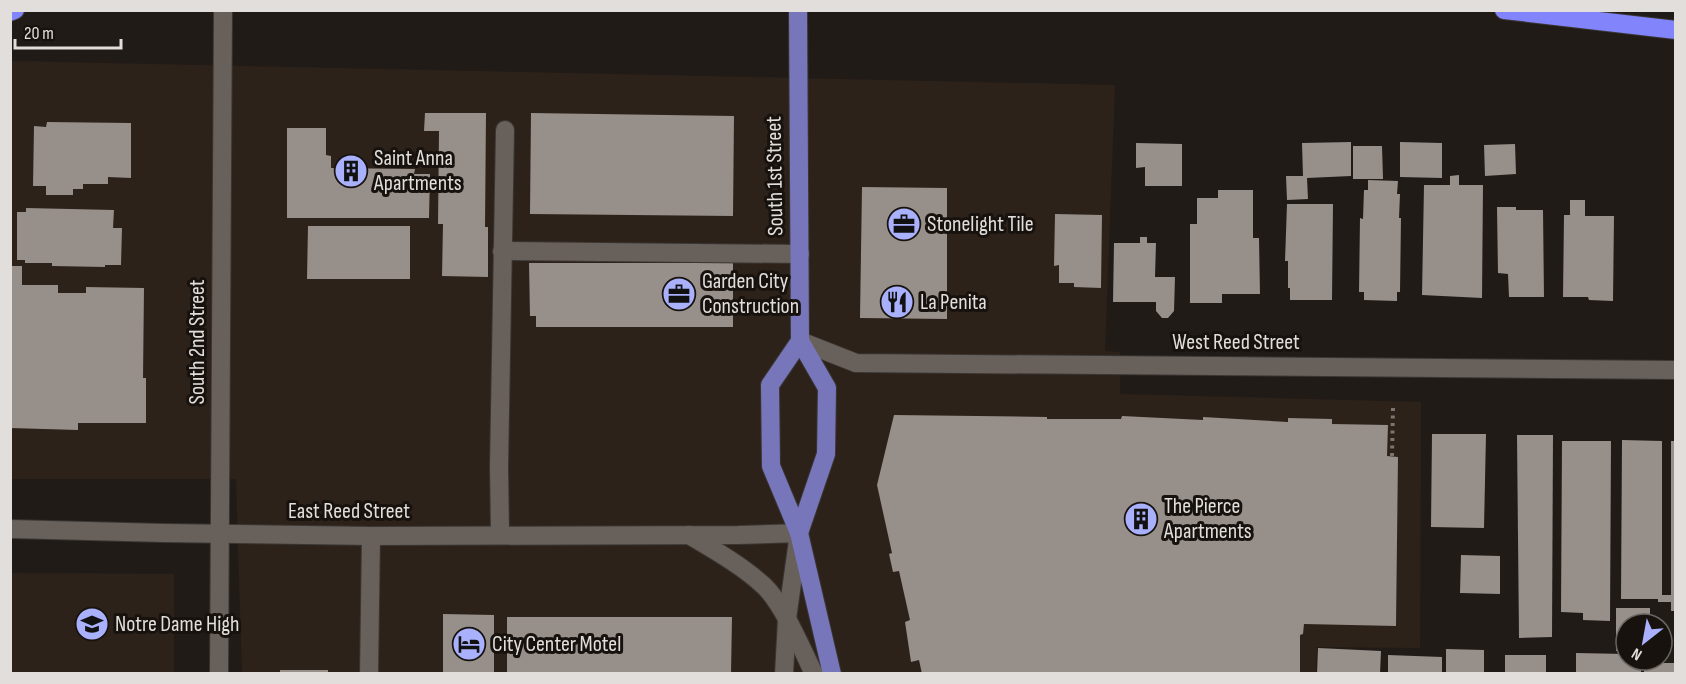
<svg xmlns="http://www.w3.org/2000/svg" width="1686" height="684" font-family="'Sofia Sans Condensed',sans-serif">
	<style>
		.built { fill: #2d221a }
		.building { fill: #978f8a }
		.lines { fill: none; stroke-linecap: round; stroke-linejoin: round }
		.minor-casing { stroke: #3a3633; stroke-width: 20 }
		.major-casing { stroke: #3a3633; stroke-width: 20 }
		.highway-casing { stroke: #3a3633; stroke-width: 20 }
		.path { stroke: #7a7571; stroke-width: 4; stroke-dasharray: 3 4.5; stroke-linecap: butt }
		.minor { stroke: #67605b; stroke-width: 18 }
		.major { stroke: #7776ba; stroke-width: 18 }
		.highway { stroke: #8184fa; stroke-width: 18 }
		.labels { text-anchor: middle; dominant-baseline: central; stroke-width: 6; stroke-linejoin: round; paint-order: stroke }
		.poi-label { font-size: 22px; fill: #e2dedb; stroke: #17120e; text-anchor: start }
		.street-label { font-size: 22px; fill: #e2dedb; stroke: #17120e }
	</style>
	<rect width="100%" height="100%" fill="#211b17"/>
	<!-- built -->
	<g class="built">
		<polygon points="11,61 1115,85 1105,351 1120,352 1120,394 1421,402 1420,648 1317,647 1316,674 242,673 236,479 11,479"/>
		<polygon points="11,573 174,574 174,673 11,673"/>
	</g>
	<!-- building -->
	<g class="building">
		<polygon points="425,113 486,113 485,227 488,227 488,277 442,276 443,224 438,224 439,131 424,131"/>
		<polygon points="531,113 734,116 733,216 530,214"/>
		<polygon points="47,122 131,123 131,178 108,177 108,184 83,184 83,189 73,189 73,195 46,195 46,186 33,186 34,126 46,127"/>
		<polygon points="287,128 326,128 326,155 331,156 331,168 415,169 414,174 430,174 429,218 287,218"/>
		<polygon points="1351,142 1351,176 1307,178 1308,199 1287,200 1286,176 1303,176 1302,143"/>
		<polygon points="1400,142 1442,143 1442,178 1400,177"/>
		<polygon points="1136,143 1182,144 1182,186 1145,186 1145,167 1136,168"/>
		<polygon points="1515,144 1516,174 1485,176 1484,145"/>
		<polygon points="1353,146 1382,146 1383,179 1353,179"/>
		<polygon points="1459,175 1459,185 1483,185 1482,298 1422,295 1424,185 1450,185 1450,176"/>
		<polygon points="1368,180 1398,181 1397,194 1400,194 1399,218 1401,218 1400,292 1397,292 1397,301 1364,300 1364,292 1359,292 1360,218 1363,219 1364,190 1368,190"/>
		<polygon points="862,187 947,188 947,319 860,318"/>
		<polygon points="1218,190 1253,190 1253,238 1259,238 1260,294 1222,294 1222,303 1190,303 1190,224 1197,224 1197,198 1218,198"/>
		<polygon points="1570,200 1585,200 1585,216 1614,216 1613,301 1589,300 1588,297 1563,297 1564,215 1570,215"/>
		<polygon points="1287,204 1333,204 1332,300 1290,300 1290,288 1288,288 1288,261 1285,261"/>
		<polygon points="1497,207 1516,207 1516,210 1543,210 1544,297 1509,297 1508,274 1498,273"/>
		<polygon points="26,208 114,210 113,228 122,228 121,265 105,265 105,267 52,266 52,263 25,263 25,260 17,260 17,212 26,212"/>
		<polygon points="1055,214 1102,215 1101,288 1074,287 1074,283 1059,283 1059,265 1054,266"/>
		<polygon points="308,226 410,226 410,279 307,279"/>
		<polygon points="1140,237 1147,237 1147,243 1156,243 1155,277 1175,277 1174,311 1168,318 1162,318 1156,311 1156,302 1113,302 1114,243 1140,243"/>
		<polygon points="529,263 733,263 733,327 536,327 536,316 530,316"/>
		<polygon points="10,266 22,266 22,285 58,285 58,293 86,293 86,287 144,288 143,378 146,378 146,423 78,423 78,430 10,428"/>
		<polygon points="894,415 1047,417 1047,419 1121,419 1122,416 1203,420 1203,417 1288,422 1288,418 1332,419 1332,424 1388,425 1387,456 1398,457 1396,626 1304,624 1303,634 1300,635 1300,674 922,674 919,660 911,662 905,622 910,620 899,571 893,572 889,554 892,553 877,485"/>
		<polygon points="1432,434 1486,434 1484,528 1431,527"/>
		<polygon points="1517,435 1553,435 1552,637 1519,638"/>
		<polygon points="1622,440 1662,441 1662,595 1671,595 1671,441 1676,441 1676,611 1671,611 1671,602 1658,602 1658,599 1621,599"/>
		<polygon points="1562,441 1611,441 1610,621 1583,620 1583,613 1561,612"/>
		<polygon points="1461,555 1500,556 1500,594 1460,593"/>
		<polygon points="1616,608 1650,608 1650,624 1626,624 1626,651 1616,651"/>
		<polygon points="443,614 494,615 494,674 443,674"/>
		<polygon points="507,617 732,617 731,674 507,674"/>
		<polygon points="1318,648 1381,651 1380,674 1317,674"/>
		<polygon points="1446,649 1484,650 1484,674 1446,674"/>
		<polygon points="1576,653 1626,654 1626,660 1641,660 1641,674 1576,674"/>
		<polygon points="1388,655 1442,657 1442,674 1388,674"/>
		<rect x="1505" y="655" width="41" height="19"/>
		<rect x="1644" y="663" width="30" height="11"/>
		<rect x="280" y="670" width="48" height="4"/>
	</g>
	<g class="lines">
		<!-- minor casing -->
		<g class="minor-casing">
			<g id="minor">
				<polyline points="502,251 800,254"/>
				<polyline points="800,341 856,363 1676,370"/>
				<polyline points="10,529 164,533 371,536 738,535 799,533 787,619 784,674"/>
				<polyline points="500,534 499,467 505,130"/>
				<path d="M 689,535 C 714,550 741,565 763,585 C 782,602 802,649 814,674"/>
				<polyline points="219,674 223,10"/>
				<polyline points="369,674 371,536"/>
			</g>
		</g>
		<!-- major casing -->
		<g class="major-casing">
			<g id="major">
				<polyline points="798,10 800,341 827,388 826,454 799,533"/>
				<polyline points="800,341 770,385 771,466 799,533 832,674"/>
			</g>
		</g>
		<!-- highway casing -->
		<g class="highway-casing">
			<g id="highway">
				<polyline points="1504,10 1676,30"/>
				<polyline points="10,12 15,10"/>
			</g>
		</g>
		<!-- path -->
		<polyline class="path" points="1392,456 1393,408"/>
		<!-- minor -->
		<use href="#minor" class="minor"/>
		<!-- major -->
		<use href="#major" class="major"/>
		<!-- highway -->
		<use href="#highway" class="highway"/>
	</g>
	<!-- icons -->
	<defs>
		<g id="building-disc" transform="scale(1.725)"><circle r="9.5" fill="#a9b0fc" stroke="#17120e"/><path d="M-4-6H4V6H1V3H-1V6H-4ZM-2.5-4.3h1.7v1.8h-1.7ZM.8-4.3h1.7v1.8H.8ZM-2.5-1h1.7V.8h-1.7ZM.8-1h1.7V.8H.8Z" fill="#111"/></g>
		<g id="office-disc" transform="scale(1.725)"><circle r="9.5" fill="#a9b0fc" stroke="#17120e"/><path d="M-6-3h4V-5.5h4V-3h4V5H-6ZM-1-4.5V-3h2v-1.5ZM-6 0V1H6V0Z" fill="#111"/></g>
		<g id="restaurant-disc" transform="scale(1.725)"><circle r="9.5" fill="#a9b0fc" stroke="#17120e"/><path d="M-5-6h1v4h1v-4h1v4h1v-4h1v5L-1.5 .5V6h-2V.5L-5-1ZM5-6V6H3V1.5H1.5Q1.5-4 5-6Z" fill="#111"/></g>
		<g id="school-disc" transform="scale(1.725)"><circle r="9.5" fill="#a9b0fc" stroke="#17120e"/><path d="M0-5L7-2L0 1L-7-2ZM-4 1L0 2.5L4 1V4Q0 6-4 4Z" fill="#111"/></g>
		<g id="hotel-disc" transform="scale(1.725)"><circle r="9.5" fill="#a9b0fc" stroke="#17120e"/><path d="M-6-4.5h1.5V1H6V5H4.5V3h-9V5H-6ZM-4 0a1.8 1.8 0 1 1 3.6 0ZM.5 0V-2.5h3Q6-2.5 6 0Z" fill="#111"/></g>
	</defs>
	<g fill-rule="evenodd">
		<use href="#building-disc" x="351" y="171"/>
		<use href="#office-disc" x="904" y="224"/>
		<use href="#office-disc" x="679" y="294"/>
		<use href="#restaurant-disc" x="897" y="302"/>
		<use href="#building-disc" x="1141" y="519"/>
		<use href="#school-disc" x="92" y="624"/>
		<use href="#hotel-disc" x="469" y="644"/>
	</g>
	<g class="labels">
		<!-- poi labels -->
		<g class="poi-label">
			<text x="374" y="158">Saint Anna<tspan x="374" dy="25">Apartments</tspan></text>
			<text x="927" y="224">Stonelight Tile</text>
			<text x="702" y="281">Garden City<tspan x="702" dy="25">Construction</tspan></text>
			<text x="920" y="302">La Penita</text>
			<text x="1164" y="506">The Pierce<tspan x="1164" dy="25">Apartments</tspan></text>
			<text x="115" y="624">Notre Dame High</text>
			<text x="492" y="644">City Center Motel</text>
		</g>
		<!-- street labels -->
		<g class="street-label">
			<text transform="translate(775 176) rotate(-91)">South 1st Street</text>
			<text transform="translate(197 342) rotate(-90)">South 2nd Street</text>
			<text x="1236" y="342">West Reed Street</text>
			<text x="349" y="511">East Reed Street</text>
		</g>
	</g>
	<!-- border -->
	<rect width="1686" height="684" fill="none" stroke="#e2dedb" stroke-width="24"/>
	<!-- north arrow -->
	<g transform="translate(1644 642) rotate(211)"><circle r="28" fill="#17120e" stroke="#686460" stroke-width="1.5"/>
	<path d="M0-4.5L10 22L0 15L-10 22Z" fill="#a9b0fc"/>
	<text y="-9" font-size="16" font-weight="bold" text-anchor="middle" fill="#e2dedb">N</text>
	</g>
	<!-- scale -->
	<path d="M15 39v9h106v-9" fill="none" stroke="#e2dedb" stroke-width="3"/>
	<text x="24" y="39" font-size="18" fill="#e2dedb" stroke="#17120e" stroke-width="4.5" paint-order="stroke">20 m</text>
</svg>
